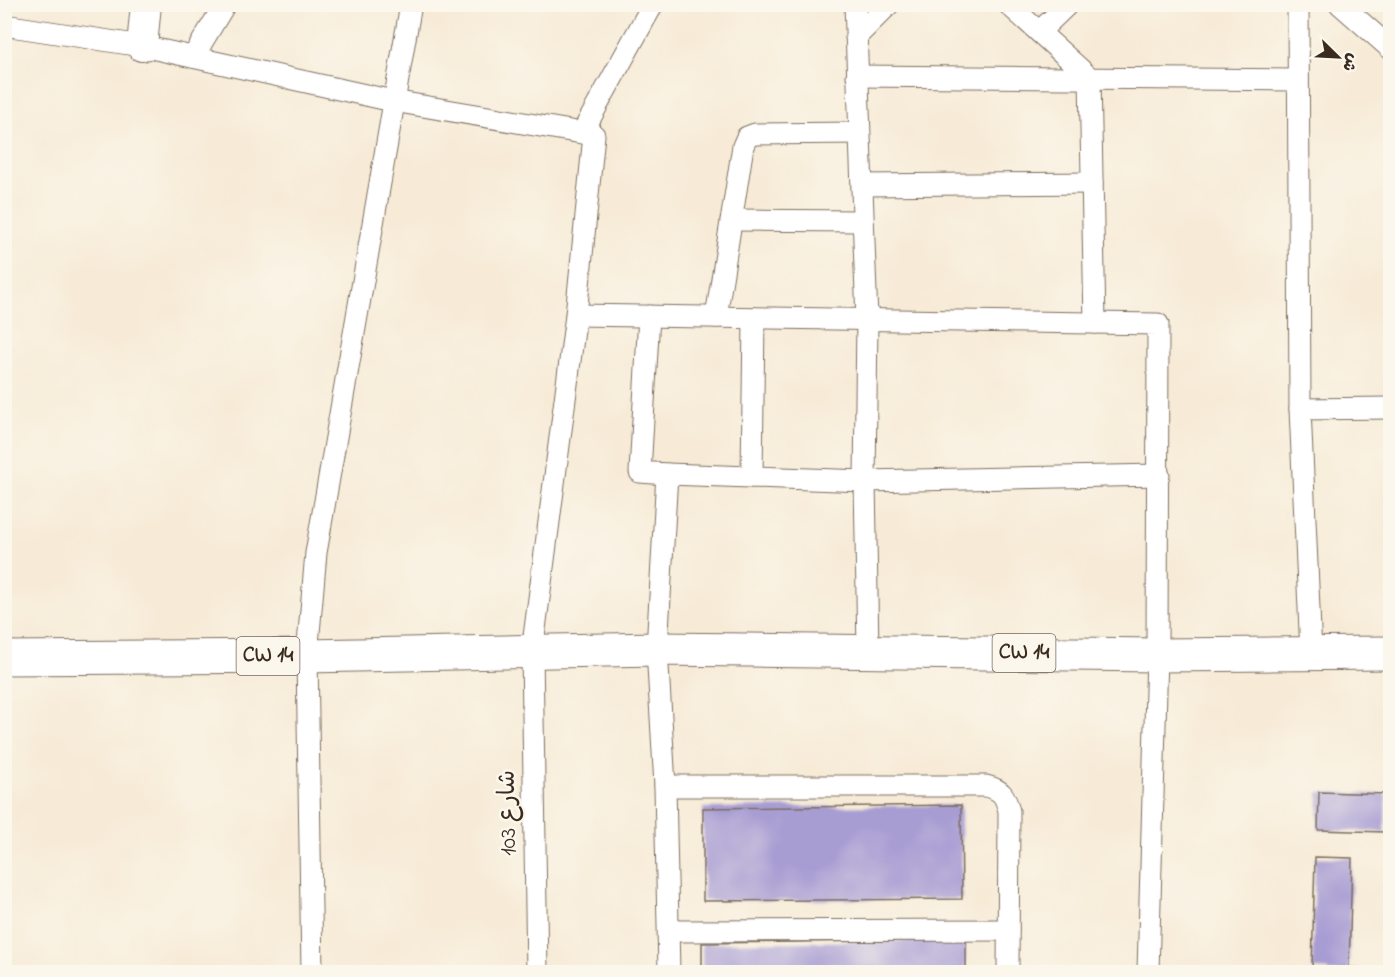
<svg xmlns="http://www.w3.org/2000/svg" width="1395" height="977" font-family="'Indie Flower','Playpen Sans Arabic',sans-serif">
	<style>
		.building { fill: #a89dd3 }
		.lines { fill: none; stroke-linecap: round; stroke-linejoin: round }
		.street-casing { stroke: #7d6e5f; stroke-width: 23 }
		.secondary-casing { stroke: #7d6e5f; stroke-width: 32 }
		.primary-casing { stroke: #7d6e5f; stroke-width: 35 }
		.street { stroke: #fff; stroke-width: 21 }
		.secondary { stroke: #fff; stroke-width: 30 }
		.primary { stroke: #fff; stroke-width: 33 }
		.labels { text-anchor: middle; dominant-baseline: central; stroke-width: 5; stroke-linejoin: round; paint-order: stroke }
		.shield { fill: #fbf7ec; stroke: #75685c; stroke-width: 1.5 }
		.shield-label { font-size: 22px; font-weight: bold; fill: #3b2a1e }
		.street-label { font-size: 24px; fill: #3b2a1e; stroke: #fbf7ec }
	</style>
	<rect width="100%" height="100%" fill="#fbf7ec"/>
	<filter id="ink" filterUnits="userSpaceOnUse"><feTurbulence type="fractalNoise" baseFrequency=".0167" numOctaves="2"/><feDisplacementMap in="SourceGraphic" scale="12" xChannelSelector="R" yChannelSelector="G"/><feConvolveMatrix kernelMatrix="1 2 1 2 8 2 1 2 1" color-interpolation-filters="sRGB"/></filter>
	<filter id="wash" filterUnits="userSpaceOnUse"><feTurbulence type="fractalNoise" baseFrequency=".008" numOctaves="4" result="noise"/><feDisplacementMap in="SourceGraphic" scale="24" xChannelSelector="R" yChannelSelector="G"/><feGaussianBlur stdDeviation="1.35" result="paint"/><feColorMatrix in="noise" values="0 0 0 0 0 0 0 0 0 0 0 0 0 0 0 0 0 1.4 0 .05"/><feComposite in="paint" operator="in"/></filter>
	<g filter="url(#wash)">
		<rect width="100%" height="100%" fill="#f7ebd7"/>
		<g id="blocks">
			<!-- building -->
			<g class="building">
				<polygon points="1319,792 1386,794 1385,832 1318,830"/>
				<polygon points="961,805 962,899 703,901 703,808"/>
				<polygon points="1315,857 1352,858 1349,969 1381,970 1381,972 1328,972 1328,970 1312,969"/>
				<polygon points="966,940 966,972 702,972 702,943"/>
			</g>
		</g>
	</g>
	<g filter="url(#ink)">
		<use href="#blocks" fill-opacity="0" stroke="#7d6e5f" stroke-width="1.5"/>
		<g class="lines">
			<!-- street casing -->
			<g class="street-casing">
				<g id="street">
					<polyline points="855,4 867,320 865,481 868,651"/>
					<polyline points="1008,4 1090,78 1095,323"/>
					<polyline points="1298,4 1300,409 1311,653"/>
					<polyline points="1340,4 1390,48"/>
					<polyline points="4,25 142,46 393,101 594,135 576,315 532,652 537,972"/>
					<polyline points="1039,32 1068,4"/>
					<polyline points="856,37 889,4"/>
					<polyline points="193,57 225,4"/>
					<polyline points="857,76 1298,80"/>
					<polyline points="582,133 653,4"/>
					<polyline points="862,185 1092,183"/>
					<polyline points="731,220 863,221"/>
					<polyline points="576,315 1158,324 1157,655 1148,972"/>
					<polyline points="649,316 640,472 667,474"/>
					<polyline points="716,317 743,146 747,137 755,134 859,133"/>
					<polyline points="1300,409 1390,408"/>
					<polyline points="752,477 754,318"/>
					<path d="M 665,786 L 986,786 C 1002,790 1005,795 1009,811 L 1008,972"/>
					<polyline points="669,931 1008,930"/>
					<polyline points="312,972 307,656 316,553 411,4"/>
					<polyline points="669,972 665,786 657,649 667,474 865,481 1159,475"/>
				</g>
			</g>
			<!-- secondary casing -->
			<g class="secondary-casing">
				<polyline id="secondary" points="142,46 146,4"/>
			</g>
			<!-- primary casing -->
			<g class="primary-casing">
				<polyline id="primary" points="4,658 307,656 657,649 1157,655 1390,653"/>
			</g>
			<!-- street -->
			<use href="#street" class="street"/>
			<!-- secondary -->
			<use href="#secondary" class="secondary"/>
			<!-- primary -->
			<use href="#primary" class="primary"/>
		</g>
	</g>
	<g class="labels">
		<!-- shield labels -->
		<g class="shield">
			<rect x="992.5" y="634" width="63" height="38" rx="4.5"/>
			<rect x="236.5" y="637" width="63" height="38" rx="4.5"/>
		</g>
		<g class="shield-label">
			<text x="1024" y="653">CW 14</text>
			<text x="268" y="656">CW 14</text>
		</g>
		<!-- street labels -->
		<g class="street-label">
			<text transform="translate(509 813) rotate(-91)">شارع 103</text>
		</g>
	</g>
	<!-- margin -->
	<rect width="1395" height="977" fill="none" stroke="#fbf7ec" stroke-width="24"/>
	<!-- north arrow -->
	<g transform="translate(1338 57) rotate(114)" stroke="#fbf7ec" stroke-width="4.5" paint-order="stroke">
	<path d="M0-4.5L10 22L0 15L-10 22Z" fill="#3b2a1e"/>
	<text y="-9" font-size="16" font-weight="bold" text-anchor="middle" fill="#3b2a1e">ش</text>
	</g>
</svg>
